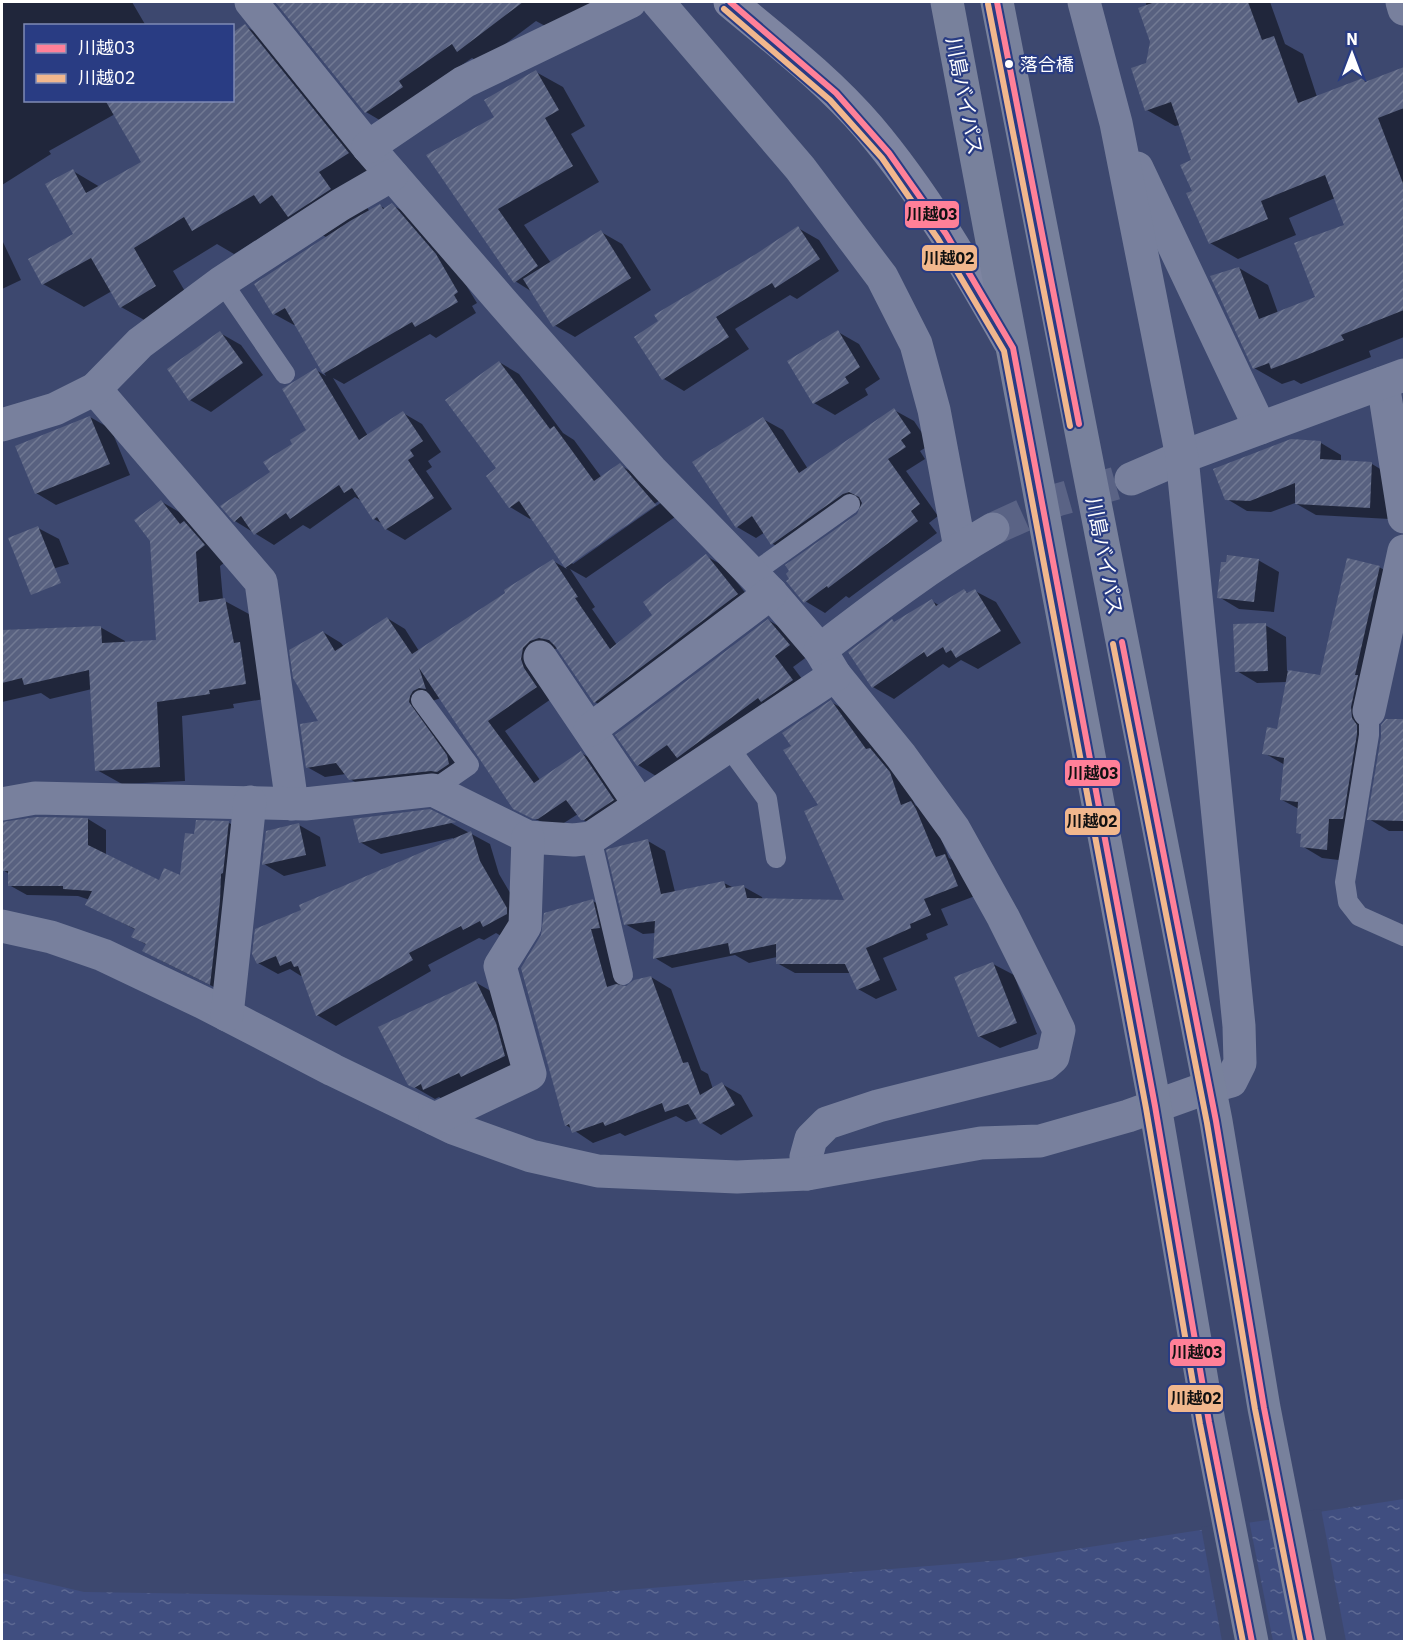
<svg xmlns="http://www.w3.org/2000/svg" width="1406" height="1643" font-family="'IBM Plex Sans','Noto Sans JP',sans-serif">
	<style>
		.water { fill: url(#water-ripples) }
		.pier { fill: #3d486f }
		.shadow { fill: #0007 }
		.building { fill: url(#building-hatch) }
		.lines { fill: none; stroke-linecap: round; stroke-linejoin: round }
		.street-tunnel { stroke: #5a6385; stroke-width: 33; stroke-dasharray: 33 16; stroke-linecap: butt }
		.lane { stroke: #78809d; stroke-width: 20 }
		.street { stroke: #78809d; stroke-width: 33 }
		.secondary { stroke: #7e85a1; stroke-width: 33 }
		.highway { stroke: #78819c; stroke-width: 33 }
		.bus-1-casing { stroke: #293c83; stroke-width: 10 }
		.bus-2-casing { stroke: #293c83; stroke-width: 10 }
		.bus-1 { stroke: #ff8098; stroke-width: 6 }
		.bus-2 { stroke: #f1b78d; stroke-width: 6 }
		.bus-dot { fill: #fff; stroke: #293c83; stroke-width: 2 }
		.labels { text-anchor: middle; dominant-baseline: central; stroke-width: 4.5; stroke-linejoin: round; paint-order: stroke }
		.bus-label { font-size: 18px; fill: #fff; stroke: #293c83; text-anchor: start }
		.street-label { font-size: 20px; fill: #fff; stroke: #293c83 }
		.line-badge { stroke: #293c83; stroke-width: 2 }
		.pale-badge-label { font-size: 16px; text-anchor: middle; font-weight: bold; fill: #111 }
	</style>
	<defs>
		<pattern id="water-ripples" width="26" height="14" patternUnits="userSpaceOnUse" patternTransform="scale(1.5)"><rect width="26" height="14" fill="#404e80"/><path d="M2 4q2-2 4 0t4 0M15 11q2-2 4 0t4 0" fill="none" stroke="#5d6993"/></pattern>
		<pattern id="building-hatch" width="6" height="6" patternUnits="userSpaceOnUse" patternTransform="scale(1.5)"><rect width="6" height="6" fill="#586180"/><path d="M-1 1l2-2M0 6l6-6M5 7l2-2" fill="none" stroke="#717993"/></pattern>
	</defs>
	<rect width="100%" height="100%" fill="#3d486f"/>
	<!-- water -->
	<polygon class="water" points="1404,1499 1404,1641 2,1642 2,1573 84,1592 513,1599 1004,1560"/>
	<!-- pier -->
	<g class="pier">
		<polygon points="1321,1509 1346,1641 1294,1641 1270,1516"/>
		<polygon points="1249,1520 1273,1641 1222,1641 1201,1527"/>
	</g>
	<!-- shadow -->
	<g class="shadow">
		<polygon points="2,2 132,2 146,26 26,26 26,100 232,100 245,26 285,50 388,177 359,195 370,212 380,206 386,209 392,205 412,216 455,267 477,303 472,306 476,313 436,338 430,334 344,384 333,378 368,436 403,413 422,424 441,452 428,461 432,467 426,471 452,509 405,540 386,529 383,524 374,519 363,502 355,497 310,529 303,525 274,545 235,521 294,444 308,431 316,370 326,376 296,324 294,325 274,314 328,238 291,219 234,254 217,244 173,271 196,310 162,330 121,307 112,291 84,307 43,284 75,235 73,171 100,187 143,162 115,114 49,151 51,154 2,185"/>
		<polygon points="277,2 602,2 547,27 536,21 480,63 472,58 420,94 388,125 366,112"/>
		<polygon points="1146,2 1270,2 1285,44 1303,54 1317,97 1363,80 1368,83 1404,69 1404,337 1369,351 1371,357 1301,384 1294,380 1282,384 1254,368 1239,268 1268,285 1278,313 1317,298 1346,226 1335,198 1289,218 1296,235 1238,259 1210,243 1194,192 1193,161 1180,125 1175,126 1147,110 1147,65 1151,42"/>
		<polygon points="536,72 563,87 585,126 571,134 599,182 524,225 551,263 601,232 622,244 651,290 575,337 554,325 534,293 515,281 429,156 496,118"/>
		<polygon points="798,228 819,240 839,271 797,299 790,295 735,329 749,349 684,391 664,379 757,256"/>
		<polygon points="2,240 21,280 2,289"/>
		<polygon points="838,332 859,344 880,379 865,389 868,395 835,415 814,403"/>
		<polygon points="220,333 241,345 263,375 211,412 190,400"/>
		<polygon points="499,362 519,374 563,433 574,440 602,478 620,465 640,477 660,500 571,562 573,564 662,502 675,517 586,578 570,569 595,607 592,609 617,645 654,615 706,556 724,566 755,605 613,713 595,702 558,648 547,652 554,697 505,731 540,780 581,753 599,763 631,811 600,830 582,819 578,814 556,828 533,818 441,698 432,701 467,774 369,790 350,779 346,774 325,777 307,767 321,722 323,632 341,643 344,647 387,618 405,629 419,651 553,561 567,569 532,517 530,519 510,507 499,469"/>
		<polygon points="894,410 914,421 930,445 920,451 925,459 906,471 938,516 929,523 937,533 849,598 846,596 825,613 805,601 863,505 792,555 773,544 765,532 756,538 737,527 763,419 783,430 808,469"/>
		<polygon points="90,417 111,429 130,475 56,505 36,493"/>
		<polygon points="1321,443 1341,455 1341,462 1372,464 1392,476 1390,519 1316,515 1295,503 1271,512 1247,511 1227,499"/>
		<polygon points="162,502 186,516 228,560 220,566 223,600 249,614 271,698 233,704 234,708 182,716 185,781 122,784 97,770 92,689 50,699 41,693 2,702 2,631 100,627 125,641 125,643 158,641"/>
		<polygon points="38,528 59,539 69,564 39,573"/>
		<polygon points="1258,560 1279,572 1274,612 1239,609 1219,597 1227,564"/>
		<polygon points="1379,567 1400,579 1375,687 1377,746 1363,830 1349,830 1347,861 1322,858 1302,846 1302,835 1298,832 1299,809 1282,800 1285,765 1264,753 1279,731 1287,682 1257,683 1237,671 1265,625 1286,637 1287,671 1321,677"/>
		<polygon points="964,591 970,594 975,591 996,602 1021,643 978,669 961,660 949,668 943,664 894,699 873,687 895,623 932,601 940,606"/>
		<polygon points="768,620 787,631 808,656 793,667 811,691 656,776 638,765"/>
		<polygon points="831,702 849,712 907,784 915,805 928,813 934,821 949,858 963,866 975,896 941,909 948,925 926,934 928,939 883,958 897,990 876,999 858,989 851,973 795,973 777,963 777,957 749,963 735,955 672,968 655,958 656,933 643,934 625,924 648,841 665,851 675,892 724,883 734,888 744,887 762,897 763,900 846,902 820,805 793,746"/>
		<polygon points="1386,720 1404,720 1404,831 1389,831 1369,819"/>
		<polygon points="429,811 490,844 499,874 526,920 503,937 496,933 484,940 479,938 428,965 431,971 336,1026 317,1015 303,975 301,976 290,969 278,974 258,963 303,910 453,840 453,838 381,854 360,842"/>
		<polygon points="37,818 88,819 106,830 106,856 160,882 182,877 195,836 229,823 247,833 228,994 162,961 147,945 133,937 136,930 87,904 90,900 78,896 27,895 9,885 9,874 3,870"/>
		<polygon points="299,825 320,837 326,866 284,876 264,864"/>
		<polygon points="593,901 612,912 610,940 623,987 651,977 671,989 701,1070 708,1074 713,1089 722,1084 741,1095 753,1116 721,1135 702,1123 698,1118 686,1122 676,1116 625,1136 620,1133 593,1143 566,1125"/>
		<polygon points="993,964 1014,975 1037,1034 1000,1048 979,1036"/>
		<polygon points="475,982 496,994 525,1067 445,1101 439,1097 435,1099 409,1084"/>
	</g>
	<!-- building -->
	<g class="building">
		<polygon points="278,2 523,2 457,52 452,44 399,81 403,87 365,113 276,3"/>
		<polygon points="1155,2 1248,2 1262,40 1274,36 1298,103 1363,78 1365,82 1404,67 1404,108 1378,118 1404,186 1404,310 1341,335 1344,340 1292,361 1271,369 1269,363 1253,369 1210,276 1239,267 1259,319 1315,297 1294,243 1344,225 1325,175 1261,201 1268,219 1209,244 1186,193 1192,191 1180,165 1191,160 1171,102 1145,111 1131,68 1146,63 1150,42 1138,8"/>
		<polygon points="245,24 349,153 319,172 331,189 288,217 272,195 260,204 254,195 192,231 184,217 134,248 156,286 120,308 91,258 42,285 28,259 73,234 45,184 73,169 86,193 141,162 105,100 232,100 232,33"/>
		<polygon points="536,70 559,110 545,118 573,166 498,209 538,266 514,283 426,155 494,117 484,100"/>
		<polygon points="392,203 436,254 458,292 454,295 458,302 415,327 412,322 323,374 285,308 273,315 254,284 350,221 380,204 383,209"/>
		<polygon points="798,226 820,259 775,288 772,283 716,317 729,337 662,380 634,337 658,321 654,315 756,254"/>
		<polygon points="601,230 631,278 553,327 523,279"/>
		<polygon points="838,330 860,367 845,377 849,383 813,404 787,361"/>
		<polygon points="220,331 243,363 189,401 167,369"/>
		<polygon points="499,361 550,429 554,426 594,481 620,463 656,505 565,568 519,501 509,508 486,476 496,468 445,400"/>
		<polygon points="316,368 359,440 403,411 423,441 410,450 414,456 408,460 434,498 385,530 377,517 373,520 352,488 344,493 339,485 290,519 286,513 254,535 241,516 234,522 220,506 270,472 263,462 292,444 290,440 306,430 282,389"/>
		<polygon points="894,408 911,433 901,440 906,447 888,459 920,504 911,511 918,521 828,588 827,586 804,603 786,581 789,579 786,574 789,571 785,565 857,514 862,503 859,497 849,492 843,494 771,545 752,516 736,528 692,462 763,417 799,473"/>
		<polygon points="90,416 110,464 35,494 15,446"/>
		<polygon points="1291,439 1321,441 1320,459 1372,462 1370,508 1295,504 1295,483 1250,501 1225,500 1213,469"/>
		<polygon points="161,500 180,524 184,521 205,545 196,552 199,602 225,598 234,643 240,642 246,684 209,690 210,694 157,702 160,767 95,771 89,670 24,685 22,678 2,683 2,630 101,626 102,643 156,640 150,541 134,520"/>
		<polygon points="38,526 61,583 31,595 8,538"/>
		<polygon points="706,554 738,594 594,703 555,646 549,640 539,638 530,641 523,648 521,659 524,668 537,687 488,721 534,783 581,751 614,800 584,820 581,820 566,800 538,819 533,819 513,809 419,668 426,689 419,688 413,691 410,696 409,702 447,755 449,764 437,772 431,771 349,780 336,763 306,768 300,724 318,721 293,678 289,650 323,631 335,651 387,617 412,654 505,593 504,590 553,559 578,597 575,598 610,649 652,615 643,602"/>
		<polygon points="1227,555 1259,559 1254,602 1217,598 1221,562 1226,562"/>
		<polygon points="1347,558 1380,566 1355,675 1358,675 1351,707 1352,718 1357,725 1357,734 1343,819 1329,819 1327,850 1300,847 1301,834 1296,833 1298,802 1280,800 1284,758 1262,754 1267,727 1277,729 1288,670 1320,675"/>
		<polygon points="964,589 967,593 975,589 1001,631 956,658 951,650 946,653 943,647 927,657 924,652 872,688 848,652 892,619 894,622 932,599 936,606"/>
		<polygon points="768,619 790,645 775,656 793,680 761,702 758,698 677,758 667,745 637,766 615,735"/>
		<polygon points="1266,623 1268,671 1235,672 1233,624"/>
		<polygon points="831,700 866,749 870,748 890,772 901,805 911,801 916,809 936,857 945,854 958,886 924,899 931,915 910,924 911,928 866,948 880,980 857,990 845,964 776,964 776,944 730,954 728,943 653,959 655,921 624,925 606,850 608,849 648,839 661,894 724,881 726,888 744,885 747,898 844,900 804,811 818,805 783,750 791,746 782,733"/>
		<polygon points="1386,719 1404,719 1404,821 1367,820 1381,737 1381,725"/>
		<polygon points="430,809 456,822 359,843 353,819"/>
		<polygon points="36,817 88,818 88,845 159,880 164,868 180,875 185,833 194,834 196,820 229,821 223,873 221,874 220,901 210,985 142,951 146,944 131,937 135,929 85,905 92,891 63,889 63,886 8,886 8,871 2,871 2,822"/>
		<polygon points="299,823 306,855 262,865 266,831"/>
		<polygon points="471,831 480,861 507,908 507,914 483,927 480,921 463,930 461,926 409,953 413,960 316,1016 298,966 294,967 291,961 280,966 276,956 257,964 252,954 255,929 301,910 299,905"/>
		<polygon points="593,899 600,928 591,929 607,987 616,984 626,986 634,980 651,976 683,1063 688,1062 700,1095 722,1082 735,1105 700,1124 688,1104 665,1112 662,1103 605,1126 603,1122 572,1133 569,1124 565,1126 521,968 541,935 544,913"/>
		<polygon points="993,962 1017,1023 978,1037 954,977"/>
		<polygon points="476,981 496,1023 505,1056 461,1077 459,1073 423,1090 421,1084 414,1088 408,1085 378,1027"/>
	</g>
	<g class="lines">
		<!-- street-tunnel -->
		<polyline class="street-tunnel" points="993,529 1057,500 1131,479"/>
		<!-- lane -->
		<g class="lane">
			<polyline points="222,282 285,374"/>
			<polyline points="752,574 850,504"/>
			<polyline points="421,700 469,765 433,790"/>
			<polyline points="1369,711 1369,735 1345,882 1348,902 1359,916 1404,936"/>
			<polyline points="728,746 767,799 776,858"/>
			<polyline points="591,838 623,975"/>
		</g>
		<!-- street -->
		<g class="street">
			<polyline points="251,2 368,147 504,304 651,470 771,593 820,650 835,675 901,756 954,829 1003,917 1047,1005 1059,1030 1053,1057 1045,1064 878,1106 827,1123 811,1139 806,1157 807,1174"/>
			<polyline points="658,2 800,168 882,277 916,344 934,410 960,548"/>
			<polyline points="1402,2 1404,9"/>
			<polyline points="368,147 464,82 630,2"/>
			<polyline points="1137,168 1260,428"/>
			<polyline points="1383,383 1404,517"/>
			<polyline points="95,389 261,582 292,804"/>
			<polyline points="2,425 55,409 95,389 140,343 222,282 340,205 392,175"/>
			<polyline points="1131,479 1182,457 1404,375"/>
			<path d="M 820,650 C 876,607 932,564 993,529"/>
			<polyline points="540,657 640,805"/>
			<polyline points="1369,711 1404,551"/>
			<polyline points="590,730 771,593"/>
			<polyline points="2,804 35,798 305,804 433,790 528,837 574,840 591,838 835,675"/>
			<polyline points="2,926 51,937 103,955 204,1003 333,1070 453,1128 531,1156 598,1171 737,1177 807,1174 981,1143 1040,1141 1128,1116 1209,1087 1231,1081 1240,1063 1239,1026 1182,457 1116,123 1084,2"/>
			<polyline points="227,1015 250,802"/>
			<polyline points="435,1119 530,1074 500,966 525,926 528,837"/>
		</g>
		<!-- secondary -->
		<path class="secondary" d="M 730,2 C 778,42 828,80 869,128 C 924,193 967,267 1009,341"/>
		<!-- highway -->
		<g class="highway">
			<polyline points="947,2 1155,1106 1209,1422 1252,1642"/>
			<polyline points="997,2 1216,1121 1264,1408 1310,1642"/>
		</g>
		<!-- bus-1 casing -->
		<g class="bus-1-casing">
			<g id="bus-1">
				<polyline points="730,2 836,93 889,153 946,234 1013,348 1155,1106 1209,1422 1252,1642"/>
				<polyline points="997,2 1079,424"/>
				<polyline points="1122,642 1216,1121 1264,1408 1310,1642"/>
			</g>
		</g>
		<!-- bus-2 casing -->
		<g class="bus-2-casing">
			<g id="bus-2">
				<polyline points="988,4 1070,426"/>
				<polyline points="724,9 830,100 882,158 938,239 1004,351 1146,1108 1200,1424 1243,1642"/>
				<polyline points="1113,644 1207,1123 1255,1409 1301,1642"/>
			</g>
		</g>
		<!-- bus-1 -->
		<use href="#bus-1" class="bus-1"/>
		<!-- bus-2 -->
		<use href="#bus-2" class="bus-2"/>
	</g>
	<!-- markers -->
	<circle class="bus-dot" cx="1009" cy="64" r="5"/>
	<g class="labels">
		<!-- bus labels -->
		<g class="bus-label">
			<text x="1020" y="64">落合橋</text>
		</g>
		<!-- street labels -->
		<g class="street-label">
			<text transform="translate(965 96) rotate(79)">川島バイパス</text>
			<text transform="translate(1105 556) rotate(79)">川島バイパス</text>
		</g>
	</g>
	<g class="line-badge">
		<rect x="904" y="200" width="56" height="29" rx="6" fill="#ff8098"/>
		<rect x="921" y="244" width="57" height="28" rx="6" fill="#f1b78d"/>
		<rect x="1064" y="759" width="57" height="28" rx="6" fill="#ff8098"/>
		<rect x="1064" y="807" width="57" height="29" rx="6" fill="#f1b78d"/>
		<rect x="1169" y="1338" width="57" height="29" rx="6" fill="#ff8098"/>
		<rect x="1167" y="1384" width="57" height="29" rx="6" fill="#f1b78d"/>
	</g>
	<g class="pale-badge-label">
		<text x="932" y="220">川越03</text>
		<text x="949" y="264">川越02</text>
		<text x="1093" y="779">川越03</text>
		<text x="1092" y="827">川越02</text>
		<text x="1197" y="1358">川越03</text>
		<text x="1196" y="1404">川越02</text>
	</g>
	<!-- border -->
	<rect width="1406" height="1643" fill="none" stroke="#ffffff" stroke-width="6"/>
	<!-- legend -->
	<rect x="24" y="24" width="210" height="78" fill="#293c83" stroke="#7f8ab5" stroke-width="1.5"/>
	<rect x="36" y="44" width="30" height="9" fill="#ff8098" stroke="#7f8ab5" stroke-width="1.5"/>
	<text x="78" y="54" font-size="18" fill="#ffffff">川越03</text>
	<rect x="36" y="74" width="30" height="9" fill="#f1b78d" stroke="#7f8ab5" stroke-width="1.5"/>
	<text x="78" y="84" font-size="18" fill="#ffffff">川越02</text>
	<!-- north arrow -->
	<g transform="translate(1352 54)" stroke="#293c83" stroke-width="4.5" paint-order="stroke">
	<path d="M0-4.5L10 22L0 15L-10 22Z" fill="#ffffff"/>
	<text y="-9" font-size="16" font-weight="bold" text-anchor="middle" fill="#ffffff">N</text>
	</g>
</svg>
